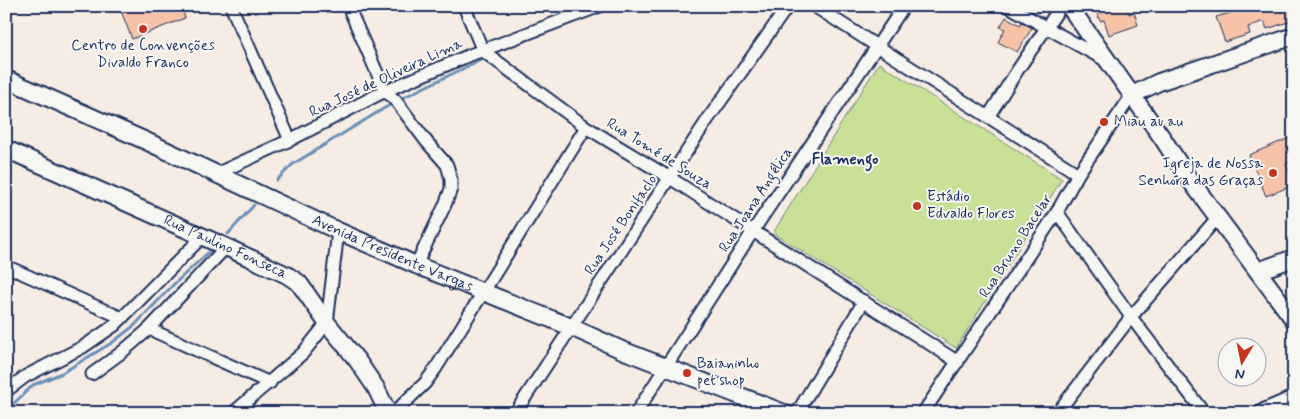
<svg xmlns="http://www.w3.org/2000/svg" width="1300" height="419" font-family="Mynerve,sans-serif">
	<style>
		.green { fill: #c8e197; stroke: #72887a }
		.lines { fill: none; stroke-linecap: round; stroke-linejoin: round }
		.stream { stroke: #6890bc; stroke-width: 3 }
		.building { fill: #f6c3a6; stroke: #1b2f5e }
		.street-casing { stroke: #1b2f5e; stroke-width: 15 }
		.secondary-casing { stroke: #1b2f5e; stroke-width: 20 }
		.street { stroke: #f6f6f2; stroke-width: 11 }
		.secondary { stroke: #f6f6f2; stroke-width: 16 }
		.poi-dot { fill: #c8321e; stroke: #f6f6f2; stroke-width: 2 }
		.labels { text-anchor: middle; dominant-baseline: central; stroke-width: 4; stroke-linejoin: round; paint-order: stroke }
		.poi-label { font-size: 15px; fill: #1b2f5e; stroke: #f6f6f2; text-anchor: start }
		.street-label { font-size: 15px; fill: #1b2f5e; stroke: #f6f6f2 }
		.neighbourhood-label { font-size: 16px; font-weight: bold; fill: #1b2f5e; stroke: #f6f6f2 }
	</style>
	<rect width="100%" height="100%" fill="#f6ece3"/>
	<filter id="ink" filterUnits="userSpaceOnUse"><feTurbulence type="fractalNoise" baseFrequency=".02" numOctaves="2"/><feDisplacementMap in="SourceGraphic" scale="10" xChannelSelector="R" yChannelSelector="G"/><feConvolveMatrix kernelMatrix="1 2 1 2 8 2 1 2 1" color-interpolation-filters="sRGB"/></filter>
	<g filter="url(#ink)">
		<!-- green -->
		<polygon class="green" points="879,63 1062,179 956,348 773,233"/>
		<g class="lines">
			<!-- stream -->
			<g class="stream">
				<polyline points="398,100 483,59"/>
				<polyline points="277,180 293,164 393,103"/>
				<polyline points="228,234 254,205"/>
				<polyline points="6,411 33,385 62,373 113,342 135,325 174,284 211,250"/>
			</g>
		</g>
		<!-- building -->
		<g class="building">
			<polygon points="119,6 181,6 185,18 132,39"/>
			<polygon points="1105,6 1126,6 1129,14 1134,12 1138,25 1109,35 1104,20 1100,21 1096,10"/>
			<polygon points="1239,6 1294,6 1294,20 1267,29 1264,21 1248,27 1250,34 1225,42 1216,17 1230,13 1229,10"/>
			<polygon points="1006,17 1020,25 1022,22 1032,28 1017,52 998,42 1005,29 1000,27"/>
			<polygon points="1294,136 1294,160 1286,164 1294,185 1266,196 1249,155"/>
		</g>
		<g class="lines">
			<!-- street casing -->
			<g class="street-casing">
				<g id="street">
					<polyline points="231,6 290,140"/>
					<polyline points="348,6 385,91 396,101 426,141 447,165 451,179 451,189 445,205 416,265"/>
					<polyline points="464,6 483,51 586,127 670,178 958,362"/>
					<polyline points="814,6 1078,174"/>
					<polyline points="1008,6 1105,60"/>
					<polyline points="988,117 1017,71 1061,6"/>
					<polyline points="216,174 290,140 385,91 470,55 600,6"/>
					<polyline points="1057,212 1131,317 1204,413"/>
					<polyline points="6,266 122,318"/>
					<polyline points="149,329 270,383"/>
					<polyline points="92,374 122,352 149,329 226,247"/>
					<polyline points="6,391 26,376 83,347 115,325 203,236"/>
					<polyline points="233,413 303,353 327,323 338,231"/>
					<polyline points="394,413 425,383 436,368 586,127"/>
					<polyline points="515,413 708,119 788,6"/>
					<polyline points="636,413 753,231 904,6"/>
					<polyline points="797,413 864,301"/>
					<polyline points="923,413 1057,212 1078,174 1132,95"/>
					<polyline points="1057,413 1131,317 1218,217"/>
				</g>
			</g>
			<!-- secondary casing -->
			<g class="secondary-casing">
				<g id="secondary">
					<polyline points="1069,6 1163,139 1187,176 1294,320"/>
					<path id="s1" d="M 6,79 L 146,141 L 338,231 L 416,265 L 571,327 L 622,350 L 784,413"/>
					<polyline points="1132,95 1159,82 1294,36"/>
					<path id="s2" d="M 6,149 L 226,247 L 287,275 L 299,283 L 327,323 L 357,360 L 376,388 L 388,413"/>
					<polyline points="1258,271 1294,258"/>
					<polyline points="1262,413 1294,399"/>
				</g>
			</g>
			<!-- street -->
			<use href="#street" class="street"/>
			<!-- secondary -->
			<use href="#secondary" class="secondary"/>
		</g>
	</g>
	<!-- markers -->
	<g class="poi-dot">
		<circle cx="143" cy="29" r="5"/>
		<circle cx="1104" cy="122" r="5"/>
		<circle cx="1273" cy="173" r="5"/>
		<circle cx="917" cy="206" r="5"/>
		<circle cx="687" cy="373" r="5"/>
	</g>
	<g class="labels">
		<!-- poi labels -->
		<g class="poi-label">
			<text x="143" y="46" text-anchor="middle">Centro de Convenções<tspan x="143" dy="17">Divaldo Franco</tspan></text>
			<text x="1114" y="122">Miau au au</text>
			<text x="1263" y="164" text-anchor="end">Igreja de Nossa<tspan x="1263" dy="17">Senhora das Graças</tspan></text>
			<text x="927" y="197">Estádio<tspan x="927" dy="17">Edvaldo Flores</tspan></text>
			<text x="697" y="364">Baianinho<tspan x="697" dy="17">pet shop</tspan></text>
		</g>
		<!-- street labels -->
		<g class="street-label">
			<text transform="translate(386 78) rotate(-25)">Rua José de Oliveira Lima</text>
			<text transform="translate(659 154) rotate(32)">Rua Tomé de Souza</text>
			<text transform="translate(756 200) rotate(-57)">Rua Joana Angélica</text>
			<text transform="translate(621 225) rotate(-56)">Rua José Bonifaclo</text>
			<text transform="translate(1016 246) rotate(-57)">Rua Bruno Bacelar</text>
			<text stroke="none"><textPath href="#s2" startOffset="240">Rua Paulino Fonseca</textPath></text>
			<text stroke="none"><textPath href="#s1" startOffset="424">Avenida Presidente Vargas</textPath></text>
		</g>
		<!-- neighbourhood labels -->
		<g class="neighbourhood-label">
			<text x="845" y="159">Flamengo</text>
		</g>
	</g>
	<!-- margin -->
	<rect width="1300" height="419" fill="none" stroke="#f6f6f2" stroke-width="25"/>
	<rect x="12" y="12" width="1275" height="394" fill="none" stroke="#1b2f5e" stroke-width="2" filter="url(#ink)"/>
	<!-- north arrow -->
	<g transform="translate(1242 362) rotate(190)"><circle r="24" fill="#f6f6f2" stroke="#9ea6b7"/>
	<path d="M0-4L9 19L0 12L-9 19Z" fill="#c8321e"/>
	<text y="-8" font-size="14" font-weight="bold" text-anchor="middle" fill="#1b2f5e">N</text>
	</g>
</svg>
